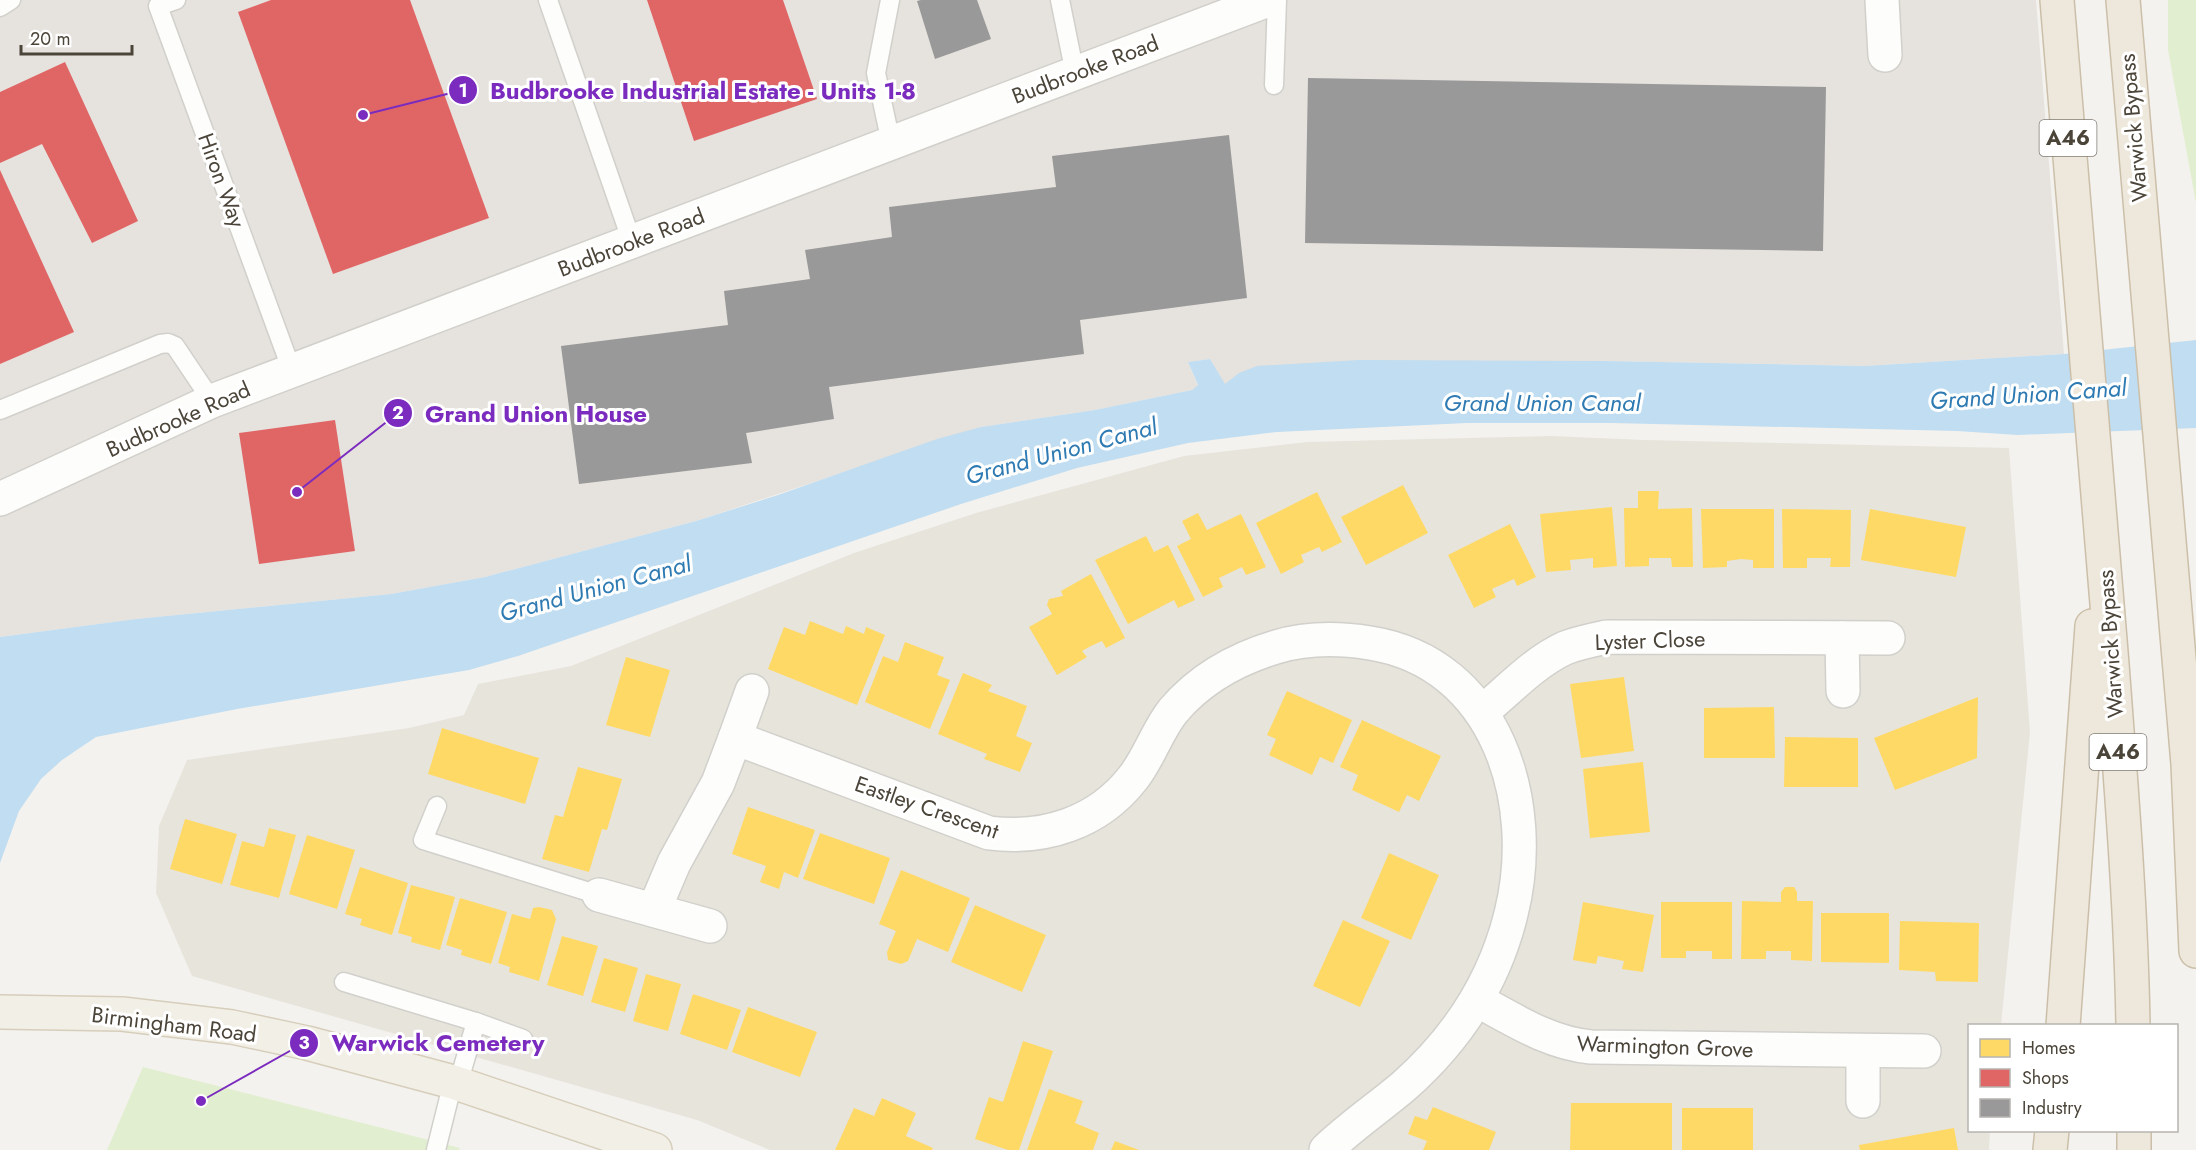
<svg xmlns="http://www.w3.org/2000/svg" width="2196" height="1150" font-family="Jost,sans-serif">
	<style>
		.residential { fill: #e7e4dc }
		.industrial { fill: #e6e2de }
		.green { fill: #e1eecf }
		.water { fill: #c0ddf1 }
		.homes { fill: #ffd966 }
		.shops { fill: #e06666 }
		.industry { fill: #999 }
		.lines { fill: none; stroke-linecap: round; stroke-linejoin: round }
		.lane-casing { stroke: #d2d0cb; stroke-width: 21 }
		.street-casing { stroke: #d2d0cb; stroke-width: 36 }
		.primary-casing { stroke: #d6cebb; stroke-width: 36 }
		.highway-casing { stroke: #ccbfa9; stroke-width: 36 }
		.lane { stroke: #fdfdfc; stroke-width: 18 }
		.street { stroke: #fdfdfc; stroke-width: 33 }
		.primary { stroke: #f2efe6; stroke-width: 33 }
		.highway { stroke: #ede8db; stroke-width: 33 }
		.labels { text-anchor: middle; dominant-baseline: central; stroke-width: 6; stroke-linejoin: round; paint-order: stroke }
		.shield { fill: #fff; stroke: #817c74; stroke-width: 1.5 }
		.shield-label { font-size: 21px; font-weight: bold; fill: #4b4439 }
		.street-label { font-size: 22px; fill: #4b4439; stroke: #fff }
		.water-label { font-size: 24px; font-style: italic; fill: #2e7ab2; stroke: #fff }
		.leader { fill: none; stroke: #7b2cbf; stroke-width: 2 }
		.callout-dot { fill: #7b2cbf; stroke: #fff; stroke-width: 2 }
		.mark-label { font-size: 18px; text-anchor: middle; font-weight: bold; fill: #fff }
		.callout-label { font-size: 24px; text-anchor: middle; font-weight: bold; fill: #7b2cbf; stroke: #fff; stroke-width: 6; stroke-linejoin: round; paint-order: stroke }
	</style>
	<rect width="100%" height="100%" fill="#f4f2ee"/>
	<!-- residential -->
	<polygon class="residential" points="1551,436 1645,440 2009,448 2030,732 2001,1025 1970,1026 1970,1130 1990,1131 1989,1150 770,1150 697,1120 192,976 156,893 159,826 187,760 409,728 464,715 478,684 571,666 854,553 976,513 1184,456 1307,442"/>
	<!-- industrial -->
	<polygon class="industrial" points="0,0 2036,0 2064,354 1864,366 1606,361 1239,373 1225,385 1210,359 1188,362 1198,386 1192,390 1095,410 981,427 696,521 485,577 391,594 136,619 0,637"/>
	<!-- green -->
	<g class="green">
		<polygon points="2168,0 2196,0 2196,203 2168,50"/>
		<polygon points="143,1067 460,1148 459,1150 107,1150"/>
	</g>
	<!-- water -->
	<polygon class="water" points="2196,340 2196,428 2018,435 1957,431 1612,423 1467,423 1277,432 1188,443 1077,468 961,504 518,656 469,670 237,709 96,737 62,760 41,779 19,811 0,863 0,637 136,619 391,594 485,577 696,521 778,495 937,439 981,427 1095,410 1192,390 1198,385 1188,362 1210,359 1225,384 1239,373 1257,366 1359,360 1606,361 1864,366 2064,354"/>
	<!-- homes -->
	<g class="homes">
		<polygon points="1403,485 1428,533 1366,565 1341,517"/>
		<polygon points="1638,491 1659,491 1658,509 1692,508 1693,567 1672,567 1671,558 1649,558 1649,566 1625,567 1624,508 1638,508"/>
		<polygon points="1317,492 1342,542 1322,552 1319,547 1301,555 1304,562 1281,574 1256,523"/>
		<polygon points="1612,507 1617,566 1593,568 1593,558 1570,560 1571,570 1546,572 1540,514"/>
		<polygon points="1701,509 1774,509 1774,568 1753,568 1753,560 1741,559 1727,561 1727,567 1703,568"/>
		<polygon points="1782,509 1851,510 1850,567 1830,567 1831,558 1807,558 1807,568 1783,568"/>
		<polygon points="1870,509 1966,527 1956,577 1861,560"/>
		<polygon points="1198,513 1207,530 1241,514 1266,567 1246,575 1242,567 1219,578 1223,587 1203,597 1177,546 1191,539 1182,521"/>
		<polygon points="1510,524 1536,577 1517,586 1514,579 1492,589 1496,597 1474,608 1448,555"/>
		<polygon points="1146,536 1154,552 1168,545 1195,600 1178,608 1174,600 1128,624 1095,560"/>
		<polygon points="1091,574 1125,638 1106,648 1102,641 1091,646 1082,651 1087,657 1057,675 1029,627 1052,614 1047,605 1049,599 1063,596 1061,591"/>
		<polygon points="810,621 843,634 846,626 864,634 866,627 885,635 857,705 768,669 784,627 805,635"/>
		<polygon points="905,642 944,657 937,675 950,680 930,729 865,702 883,656 898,662"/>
		<polygon points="626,657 670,670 650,737 606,725"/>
		<polygon points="963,673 992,685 988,691 1027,706 1016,736 1032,743 1020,772 984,759 987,754 938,734"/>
		<polygon points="1624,677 1634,751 1581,758 1570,684"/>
		<polygon points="1287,691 1352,720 1333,763 1320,757 1312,775 1269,755 1276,739 1267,735"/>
		<polygon points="1978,697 1977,758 1895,790 1874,738"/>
		<polygon points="1774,707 1775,758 1704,758 1704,708"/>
		<polygon points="1362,720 1441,756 1419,801 1407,795 1399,812 1352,790 1358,775 1340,767"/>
		<polygon points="442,728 539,758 525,804 428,774"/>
		<polygon points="1785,737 1858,738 1858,787 1784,787"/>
		<polygon points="1643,762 1650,832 1590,838 1583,769"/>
		<polygon points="578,767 622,779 607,830 602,829 589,872 542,859 555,815 563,817"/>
		<polygon points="748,807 815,830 798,878 784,872 779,889 760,882 766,866 732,854"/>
		<polygon points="185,819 237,834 222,884 170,869"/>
		<polygon points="269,828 296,835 279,898 230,885 242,841 264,847"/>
		<polygon points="820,833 890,858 874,904 803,879"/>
		<polygon points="307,835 355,850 337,909 289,894"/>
		<polygon points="1389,853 1439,875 1411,940 1361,918"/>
		<polygon points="360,867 408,883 392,935 360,925 362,919 345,914"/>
		<polygon points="901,870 970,898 948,952 917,939 908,961 901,964 888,960 887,952 896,931 879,924"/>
		<polygon points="411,885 455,897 440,950 411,942 412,937 398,933"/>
		<polygon points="1785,887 1794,887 1797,892 1797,901 1813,901 1812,961 1791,960 1791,951 1766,951 1766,959 1741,959 1742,901 1781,902 1781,892"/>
		<polygon points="460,898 507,912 491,964 461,955 462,950 446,945"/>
		<polygon points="1583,902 1654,915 1643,972 1622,969 1624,961 1598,956 1596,964 1573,960"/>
		<polygon points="1661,902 1732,902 1732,959 1712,959 1712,951 1686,951 1686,958 1661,958"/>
		<polygon points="975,905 1046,935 1022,992 951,962"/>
		<polygon points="539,907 552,910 556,919 539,981 509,972 510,967 498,963 512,914 530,919 533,908"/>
		<polygon points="1821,913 1889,913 1889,963 1821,962"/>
		<polygon points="1343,920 1390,941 1360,1007 1313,986"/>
		<polygon points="1900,921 1979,923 1978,982 1936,981 1935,972 1899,970"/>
		<polygon points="562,936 598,946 583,996 547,985"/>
		<polygon points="604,958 638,968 625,1012 591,1002"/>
		<polygon points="646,974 681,984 668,1031 633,1021"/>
		<polygon points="693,994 741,1010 727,1050 680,1034"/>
		<polygon points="748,1007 817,1032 800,1077 732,1052"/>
		<polygon points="1023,1041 1053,1051 1019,1150 1008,1150 975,1139 989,1097 1003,1102"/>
		<polygon points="1049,1089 1083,1101 1075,1123 1099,1133 1093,1150 1027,1150"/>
		<polygon points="882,1098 916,1113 906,1136 933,1148 932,1150 835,1150 854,1108 874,1116"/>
		<polygon points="1571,1103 1672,1103 1672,1150 1570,1150"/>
		<polygon points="1433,1107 1496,1132 1489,1150 1423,1150 1427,1141 1408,1134 1415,1116 1427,1120"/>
		<rect x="1682" y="1108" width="71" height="42"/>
		<polygon points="1954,1128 1958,1150 1860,1150 1859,1145"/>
		<polygon points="1115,1141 1139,1150 1111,1150"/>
	</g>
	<!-- shops -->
	<g class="shops">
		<polygon points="271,0 410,0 489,218 333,274 238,12"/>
		<polygon points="647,0 783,0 817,99 694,141"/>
		<polygon points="65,62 138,221 92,243 42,144 0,163 0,92"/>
		<polygon points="0,170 74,332 0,364"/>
		<polygon points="335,420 355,551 259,564 239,433"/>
	</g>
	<!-- industry -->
	<g class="industry">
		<polygon points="921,0 977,0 991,39 935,59 917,1"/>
		<polygon points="1308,78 1826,87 1823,251 1305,243"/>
		<polygon points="1229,135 1247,298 1080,320 1084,354 829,387 834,419 746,433 752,463 579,484 561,346 728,325 724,291 810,279 805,250 892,237 889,207 1056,187 1052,156"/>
	</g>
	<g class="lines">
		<!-- lane casing -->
		<g class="lane-casing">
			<g id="lane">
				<polyline points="176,0 158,6 292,371"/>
				<polyline points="548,0 632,242"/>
				<polyline points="890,0 876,73 891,143"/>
				<polyline points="1060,0 1075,74"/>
				<polyline points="0,7 11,0"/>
				<polyline points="1274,85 1277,0"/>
				<polyline points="0,410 160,344 168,343 175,346 212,401"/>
				<polyline points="437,806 423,840 599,895"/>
				<polyline points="344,982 476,1022"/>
				<polyline points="458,1084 476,1022 523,1039"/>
				<polyline points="436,1150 453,1082"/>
			</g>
		</g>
		<!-- street casing -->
		<g class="street-casing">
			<g id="street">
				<polyline points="1882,0 1885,55"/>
				<polyline points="0,499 212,401 1268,0"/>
				<polyline points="1842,638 1843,691"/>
				<path d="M 1482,712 C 1509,690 1533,663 1565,648 C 1578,643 1593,640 1607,637 L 1888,638"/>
				<polyline points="735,738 752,691"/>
				<polyline points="599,895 710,926"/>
				<path d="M 654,910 L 674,863 L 718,783 L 735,738 L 989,833 C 1044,840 1098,823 1133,778 C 1149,758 1157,731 1173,711 C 1200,679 1236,659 1276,647 C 1306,638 1339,638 1370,643 C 1497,663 1539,802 1511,914 C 1494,983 1456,1040 1404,1086 C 1378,1108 1350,1127 1326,1150"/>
				<path d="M 1477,1000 C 1514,1020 1549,1043 1591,1047 L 1924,1051"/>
				<polyline points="1863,1051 1863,1101"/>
			</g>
		</g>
		<!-- primary casing -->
		<g class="primary-casing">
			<polyline id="primary" points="0,1012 122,1014 232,1027 307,1043 453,1082 655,1150"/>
		</g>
		<!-- highway casing -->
		<g class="highway-casing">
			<g id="highway">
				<path d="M 2057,0 C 2074,222 2095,443 2112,664 C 2121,785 2131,905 2133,1026"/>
				<polyline points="2123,0 2188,764 2196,951"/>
				<polyline points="2063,1026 2092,626"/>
				<polyline points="2050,1150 2052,1130"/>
				<polyline points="2134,1150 2134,1130"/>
			</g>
		</g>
		<!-- lane -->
		<use href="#lane" class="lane"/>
		<!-- street -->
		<use href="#street" class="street"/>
		<!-- primary -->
		<use href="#primary" class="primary"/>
		<!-- highway -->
		<use href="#highway" class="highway"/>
	</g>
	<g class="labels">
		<!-- shield labels -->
		<g class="shield">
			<rect x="2039.5" y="120" width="57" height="36" rx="4.5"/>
			<rect x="2089.5" y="734" width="57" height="36" rx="4.5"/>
		</g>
		<g class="shield-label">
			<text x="2068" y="138">A46</text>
			<text x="2118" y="752">A46</text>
		</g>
		<!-- street labels -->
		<g class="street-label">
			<text transform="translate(1085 69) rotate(-21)">Budbrooke Road</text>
			<text transform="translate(2133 128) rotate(-95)">Warwick Bypass</text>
			<text transform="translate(222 180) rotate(70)">Hiron Way</text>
			<text transform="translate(631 242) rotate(-21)">Budbrooke Road</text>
			<text transform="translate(178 419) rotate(-24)">Budbrooke Road</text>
			<text transform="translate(1650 640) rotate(-2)">Lyster Close</text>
			<text transform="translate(2110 644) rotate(-94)">Warwick Bypass</text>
			<text transform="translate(927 807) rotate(19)">Eastley Crescent</text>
			<text transform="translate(174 1024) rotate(7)">Birmingham Road</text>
			<text transform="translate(1665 1046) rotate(2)">Warmington Grove</text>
		</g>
		<!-- water labels -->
		<g class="water-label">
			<text transform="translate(2028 394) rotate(-4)">Grand Union Canal</text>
			<text x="1542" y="402">Grand Union Canal</text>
			<text transform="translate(1061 451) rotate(-15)">Grand Union Canal</text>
			<text transform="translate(595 588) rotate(-15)">Grand Union Canal</text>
		</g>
	</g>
	<!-- callouts -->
	<path class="leader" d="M363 115L463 90M297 492L398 413M201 1101L304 1043"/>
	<g class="callout-dot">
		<circle cx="363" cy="115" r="6"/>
		<circle cx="297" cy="492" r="6"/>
		<circle cx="201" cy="1101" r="6"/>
		<circle cx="463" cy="90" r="15"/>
		<circle cx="398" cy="413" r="15"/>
		<circle cx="304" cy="1043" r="15"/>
	</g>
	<g class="mark-label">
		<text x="463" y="97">1</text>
		<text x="398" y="419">2</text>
		<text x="304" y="1049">3</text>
	</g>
	<g class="callout-label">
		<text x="703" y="99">Budbrooke Industrial Estate - Units 1-8</text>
		<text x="536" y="422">Grand Union House</text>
		<text x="438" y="1051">Warwick Cemetery</text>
	</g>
	<!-- legend -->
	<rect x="1968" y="1024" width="210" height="108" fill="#ffffff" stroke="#b7b4b0" stroke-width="1.5"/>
	<rect x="1980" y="1039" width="30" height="18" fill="#ffd966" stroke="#b7b4b0" stroke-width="1.5"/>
	<text x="2022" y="1054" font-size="18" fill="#4b4439">Homes</text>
	<rect x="1980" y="1069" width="30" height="18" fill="#e06666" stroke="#b7b4b0" stroke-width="1.5"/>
	<text x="2022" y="1084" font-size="18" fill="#4b4439">Shops</text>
	<rect x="1980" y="1099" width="30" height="18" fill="#999999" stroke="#b7b4b0" stroke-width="1.5"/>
	<text x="2022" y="1114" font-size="18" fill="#4b4439">Industry</text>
	<!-- scale -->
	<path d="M21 45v9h111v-9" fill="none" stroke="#4b4439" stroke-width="3"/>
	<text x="30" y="45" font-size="18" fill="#4b4439" stroke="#ffffff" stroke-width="4.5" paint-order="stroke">20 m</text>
</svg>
